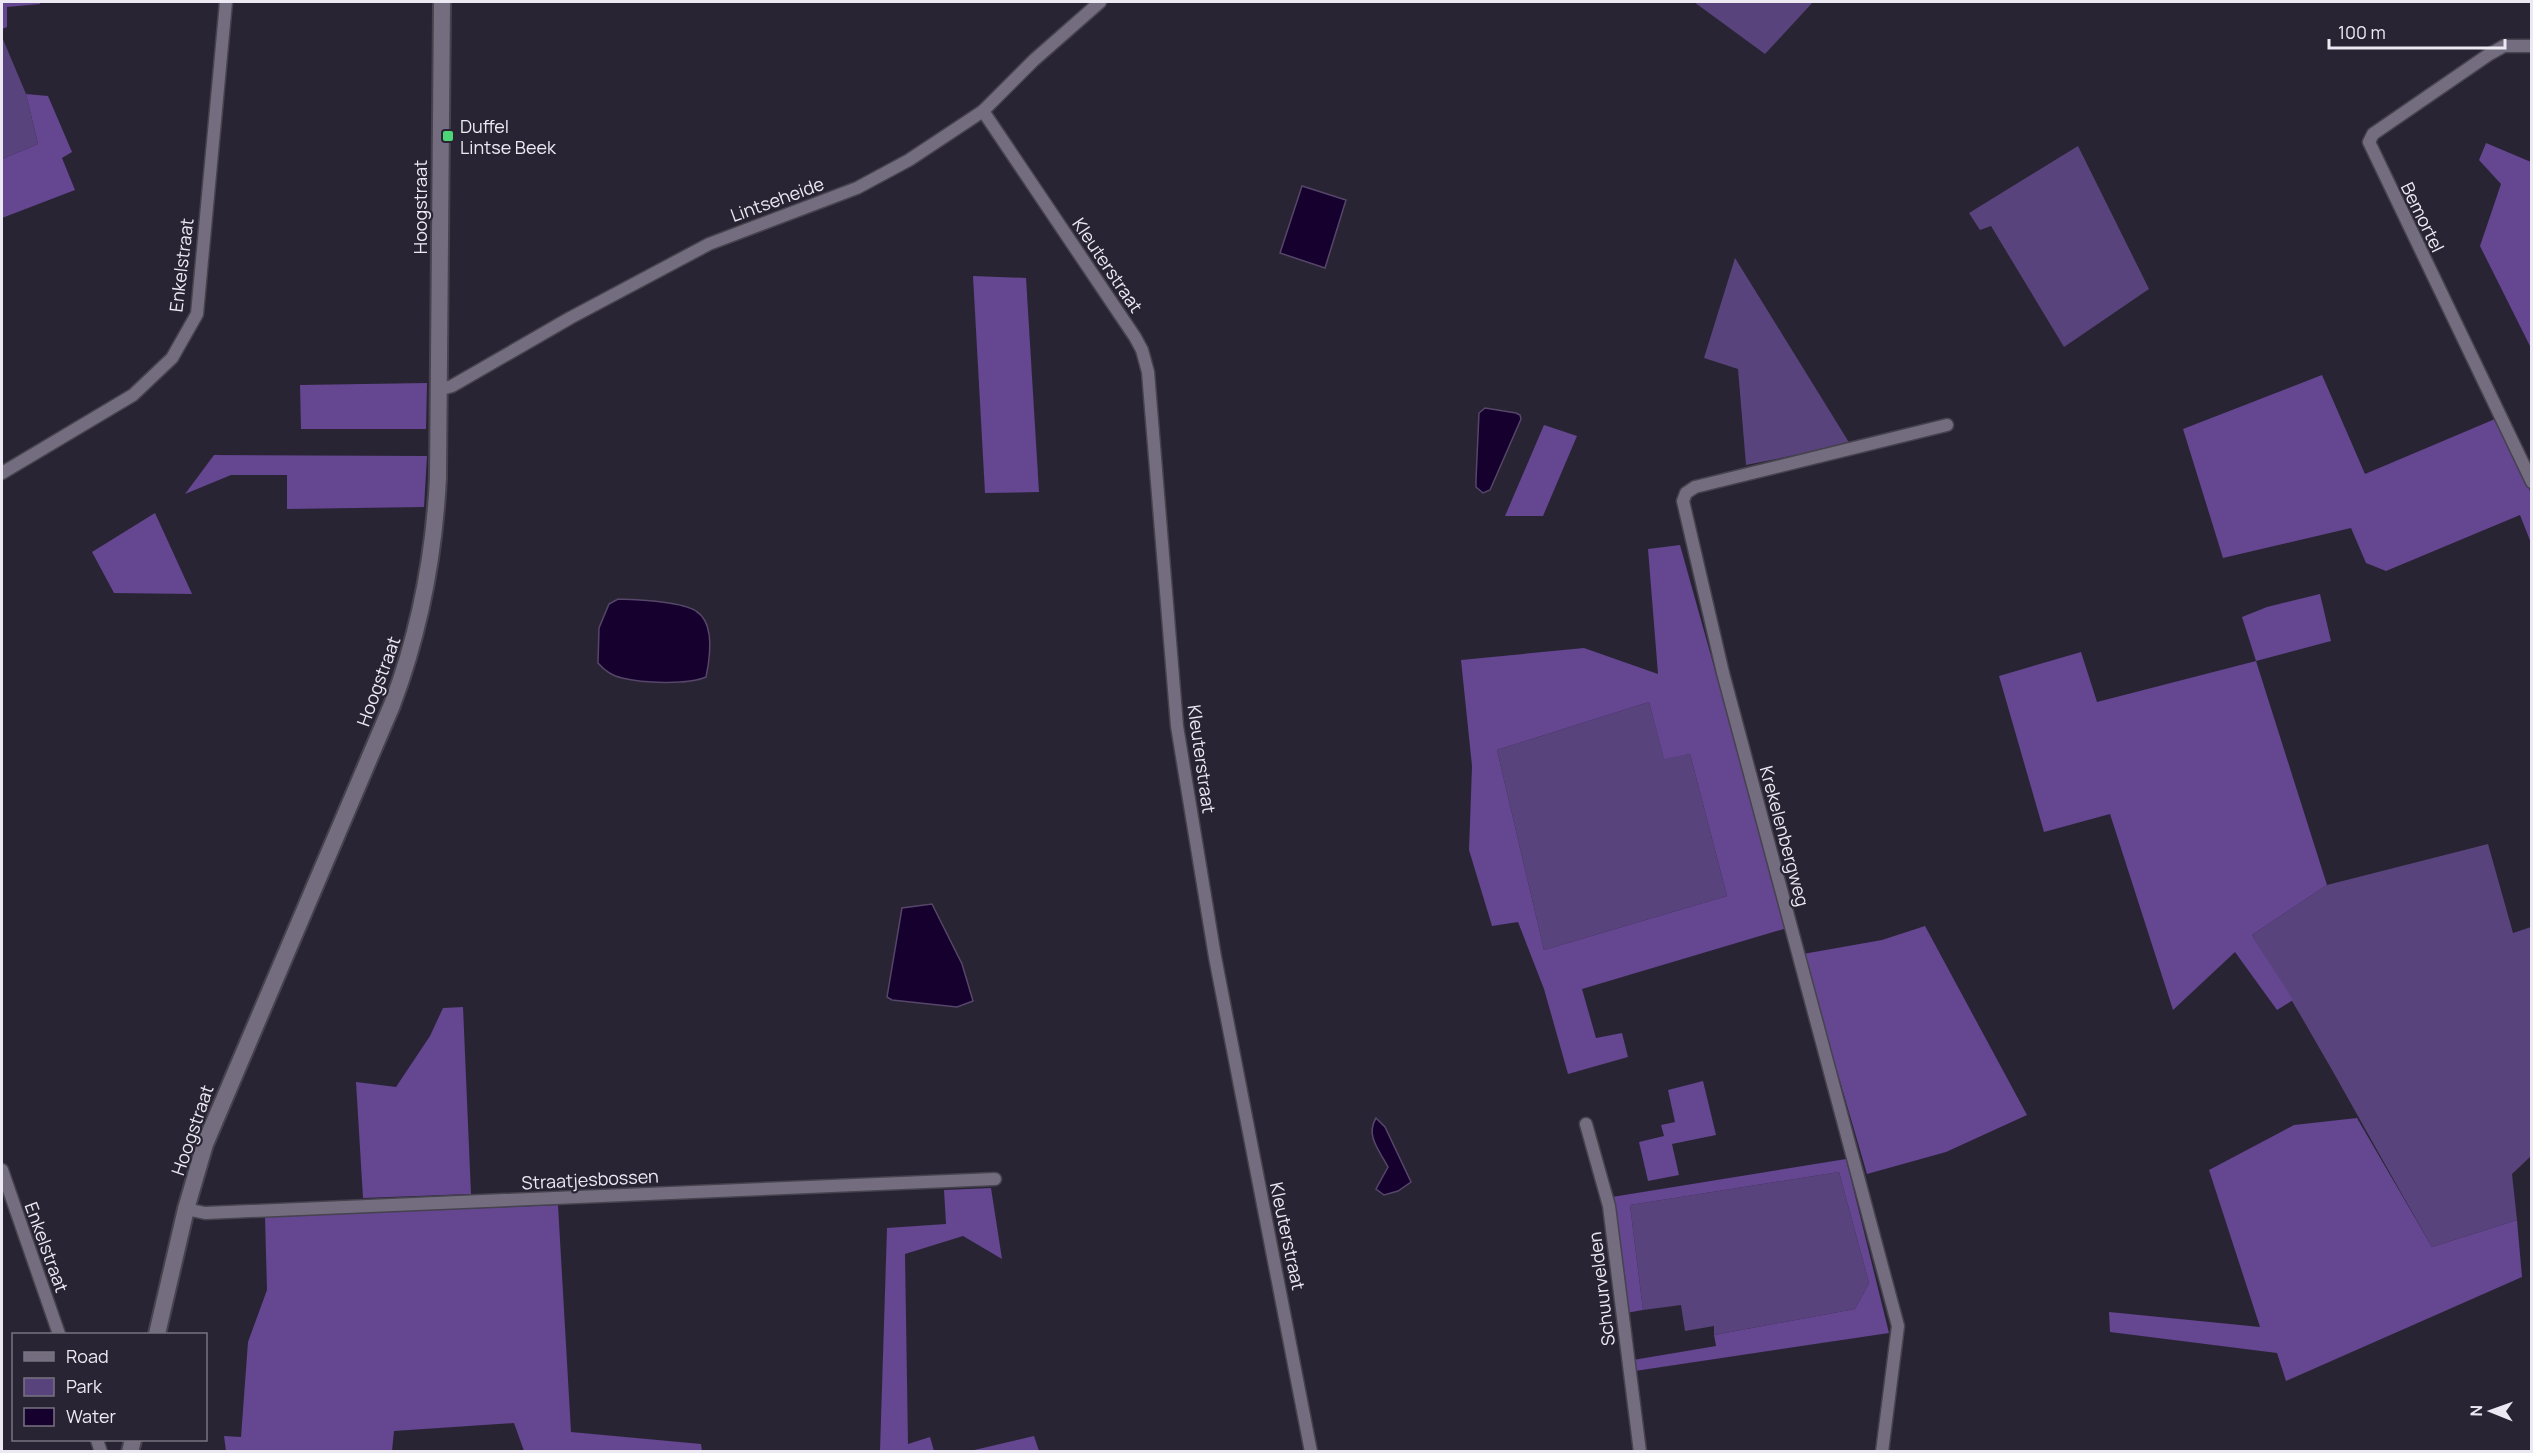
<svg xmlns="http://www.w3.org/2000/svg" width="2533" height="1453" font-family="Manrope,sans-serif">
	<style>
		.green { fill: #59437c }
		.forest { fill: #644691; fill-rule: evenodd }
		.water { fill: #15002e; stroke: #564669; stroke-width: 1.5 }
		.lines { fill: none; stroke-linecap: round; stroke-linejoin: round }
		.street-casing { stroke: #46424e; stroke-width: 15 }
		.secondary-casing { stroke: #46424e; stroke-width: 20 }
		.street { stroke: #736d7f; stroke-width: 12 }
		.secondary { stroke: #736d7f; stroke-width: 16 }
		.poi-dot { fill: #4cd677; stroke: #292433; stroke-width: 2 }
		.labels { text-anchor: middle; dominant-baseline: central; stroke-width: 4.5; stroke-linejoin: round; paint-order: stroke }
		.poi-label { font-size: 18px; fill: #ece9f3; stroke: #292433; text-anchor: start }
		.street-label { font-size: 18px; fill: #ece9f3; stroke: #292433 }
	</style>
	<rect width="100%" height="100%" fill="#292433"/>
	<!-- green -->
	<g class="green">
		<polygon points="1694,2 1813,2 1765,54"/>
		<polygon points="2,37 26,94 38,144 2,159"/>
		<polygon points="2078,146 2149,289 2064,347 1991,226 1980,230 1969,213"/>
		<polygon points="1735,258 1850,444 1746,465 1738,369 1704,358"/>
		<polygon points="1649,702 1664,758 1690,754 1727,896 1544,950 1497,750"/>
		<path d="M 2488,844 L 2513,933 L 2531,927 L 2531,1156 L 2512,1174 L 2517,1220 L 2432,1247 C 2372,1143 2316,1037 2252,935 L 2327,885 Z"/>
		<polygon points="1839,1172 1869,1283 1855,1309 1714,1335 1714,1326 1685,1331 1681,1305 1643,1310 1630,1205"/>
	</g>
	<!-- forest -->
	<g class="forest">
		<polygon points="2,2 40,2 40,4 7,7 7,27 2,29"/>
		<polygon points="26,94 48,96 72,152 62,158 75,190 2,218 2,159 38,144"/>
		<polygon points="2486,143 2531,162 2531,348 2480,246 2501,184 2479,160"/>
		<polygon points="973,276 1026,278 1039,492 985,493"/>
		<polygon points="2322,375 2365,474 2495,419 2531,493 2531,543 2520,515 2386,571 2366,563 2351,528 2223,558 2183,429"/>
		<polygon points="427,383 426,429 301,429 300,385"/>
		<polygon points="1544,425 1577,436 1543,516 1505,516"/>
		<polygon points="214,455 427,456 424,507 287,509 287,475 231,475 185,494"/>
		<polygon points="155,513 192,594 114,593 92,552"/>
		<path d="M 1680,545 L 1787,928 L 1582,989 L 1596,1038 L 1622,1033 L 1628,1057 L 1568,1074 L 1544,989 L 1518,922 L 1492,926 L 1469,850 L 1472,766 L 1461,660 L 1584,648 L 1658,674 L 1648,549 ZM 1649,702 L 1664,759 L 1690,754 L 1727,896 L 1544,950 L 1497,750 Z"/>
		<polygon points="2320,594 2331,641 2256,661 2327,885 2252,935 2293,1000 2277,1010 2235,952 2173,1010 2110,814 2044,832 1999,676 2081,652 2097,702 2256,661 2242,617 2267,607"/>
		<polygon points="1925,926 2027,1115 1946,1152 1867,1174 1803,954 1882,940"/>
		<polygon points="463,1007 471,1194 363,1198 356,1082 396,1087 430,1036 443,1008"/>
		<polygon points="1703,1081 1716,1135 1672,1144 1679,1175 1648,1181 1639,1142 1664,1136 1661,1125 1675,1122 1668,1090"/>
		<polygon points="2357,1118 2432,1247 2517,1220 2522,1277 2286,1381 2277,1353 2110,1332 2109,1312 2260,1327 2209,1170 2294,1125"/>
		<polygon points="1846,1159 1889,1333 1635,1371 1633,1360 1716,1346 1714,1335 1855,1309 1869,1283 1839,1172 1630,1205 1643,1310 1626,1313 1612,1197"/>
		<polygon points="991,1188 1002,1259 963,1236 905,1254 908,1444 930,1437 934,1451 880,1451 887,1228 946,1224 944,1190"/>
		<polygon points="558,1205 571,1432 701,1444 702,1451 524,1451 514,1423 394,1431 392,1451 226,1451 224,1436 241,1437 248,1342 267,1290 265,1217"/>
		<polygon points="1034,1436 1039,1451 970,1451"/>
	</g>
	<!-- water -->
	<g class="water">
		<polygon points="1302,186 1346,200 1325,268 1280,253"/>
		<polygon points="1485,408 1516,413 1520,415 1521,419 1490,490 1483,493 1476,487 1476,479 1479,413"/>
		<path d="M 618,599 C 636,600 681,601 696,611 C 715,623 710,658 706,677 C 688,685 642,683 622,678 C 612,676 604,670 598,663 L 599,628 L 609,604 Z"/>
		<polygon points="932,904 962,964 973,1001 957,1007 892,1000 887,997 902,908"/>
		<path d="M 1376,1118 L 1385,1127 L 1411,1182 L 1398,1191 L 1384,1195 L 1376,1189 L 1388,1167 C 1380,1151 1365,1136 1376,1118 Z"/>
	</g>
	<g class="lines">
		<!-- street casing -->
		<g class="street-casing">
			<g id="street">
				<polyline points="2532,46 2504,46 2488,55 2373,134 2369,142 2532,482"/>
				<polyline points="983,111 1135,337 1142,350 1148,372 1177,726 1215,957 1311,1452"/>
				<polyline points="438,390 452,386 570,318 709,244 857,188 909,160 983,111 1034,60 1100,2"/>
				<polyline points="2,473 133,395 172,358 197,314 226,2"/>
				<polyline points="1586,1124 1609,1206 1640,1452"/>
				<polyline points="2,1170 59,1334"/>
				<polyline points="186,1209 205,1213 995,1179"/>
				<polyline points="97,1440 101,1452"/>
				<polyline points="1882,1452 1898,1326 1723,673 1683,501 1686,493 1695,487 1947,425"/>
			</g>
		</g>
		<!-- secondary casing -->
		<g class="secondary-casing">
			<g id="secondary">
				<path d="M 157,1334 L 186,1209 L 205,1144 L 392,705 C 420,631 434,557 438,478 L 442,2"/>
				<polyline points="130,1452 133,1440"/>
			</g>
		</g>
		<!-- street -->
		<use href="#street" class="street"/>
		<!-- secondary -->
		<use href="#secondary" class="secondary"/>
	</g>
	<!-- markers -->
	<rect class="poi-dot" x="442" y="130" width="12" height="12" rx="3"/>
	<g class="labels">
		<!-- poi labels -->
		<g class="poi-label">
			<text x="460" y="126">Duffel<tspan x="460" dy="21">Lintse Beek</tspan></text>
		</g>
		<!-- street labels -->
		<g class="street-label">
			<text transform="translate(777 199) rotate(-20)">Lintseheide</text>
			<text transform="translate(420 207) rotate(-90)">Hoogstraat</text>
			<text transform="translate(2423 217) rotate(64)">Bemortel</text>
			<text transform="translate(181 265) rotate(-83)">Enkelstraat</text>
			<text transform="translate(1108 265) rotate(56)">Kleuterstraat</text>
			<text transform="translate(378 681) rotate(-70)">Hoogstraat</text>
			<text transform="translate(1202 759) rotate(82)">Kleuterstraat</text>
			<text transform="translate(1785 836) rotate(75)">Krekelenbergweg</text>
			<text transform="translate(192 1130) rotate(-71)">Hoogstraat</text>
			<text transform="translate(590 1179) rotate(-3)">Straatjesbossen</text>
			<text transform="translate(1288 1236) rotate(78)">Kleuterstraat</text>
			<text transform="translate(47 1247) rotate(70)">Enkelstraat</text>
			<text transform="translate(1601 1289) rotate(-97)">Schuurvelden</text>
		</g>
	</g>
	<!-- border -->
	<rect width="2533" height="1453" fill="none" stroke="#ece9f3" stroke-width="6"/>
	<!-- legend -->
	<rect x="12" y="1333" width="195" height="108" fill="#292433" stroke="#777380" stroke-width="1.5"/>
	<rect x="24" y="1352" width="30" height="9" fill="#736d7f" stroke="#777380" stroke-width="1.5"/>
	<text x="66" y="1363" font-size="18" fill="#ece9f3">Road</text>
	<rect x="24" y="1378" width="30" height="18" fill="#59437c" stroke="#777380" stroke-width="1.5"/>
	<text x="66" y="1393" font-size="18" fill="#ece9f3">Park</text>
	<rect x="24" y="1408" width="30" height="18" fill="#15002e" stroke="#777380" stroke-width="1.5"/>
	<text x="66" y="1423" font-size="18" fill="#ece9f3">Water</text>
	<!-- north arrow -->
	<g transform="translate(2491 1411) rotate(271)" stroke="#292433" stroke-width="4.5" paint-order="stroke">
	<path d="M0-4.5L10 22L0 15L-10 22Z" fill="#ece9f3"/>
	<text y="-9" font-size="16" font-weight="bold" text-anchor="middle" fill="#ece9f3">N</text>
	</g>
	<!-- scale -->
	<path d="M2329 39v9h176v-9" fill="none" stroke="#ece9f3" stroke-width="3"/>
	<text x="2338" y="39" font-size="18" fill="#ece9f3" stroke="#292433" stroke-width="4.5" paint-order="stroke">100 m</text>
</svg>
